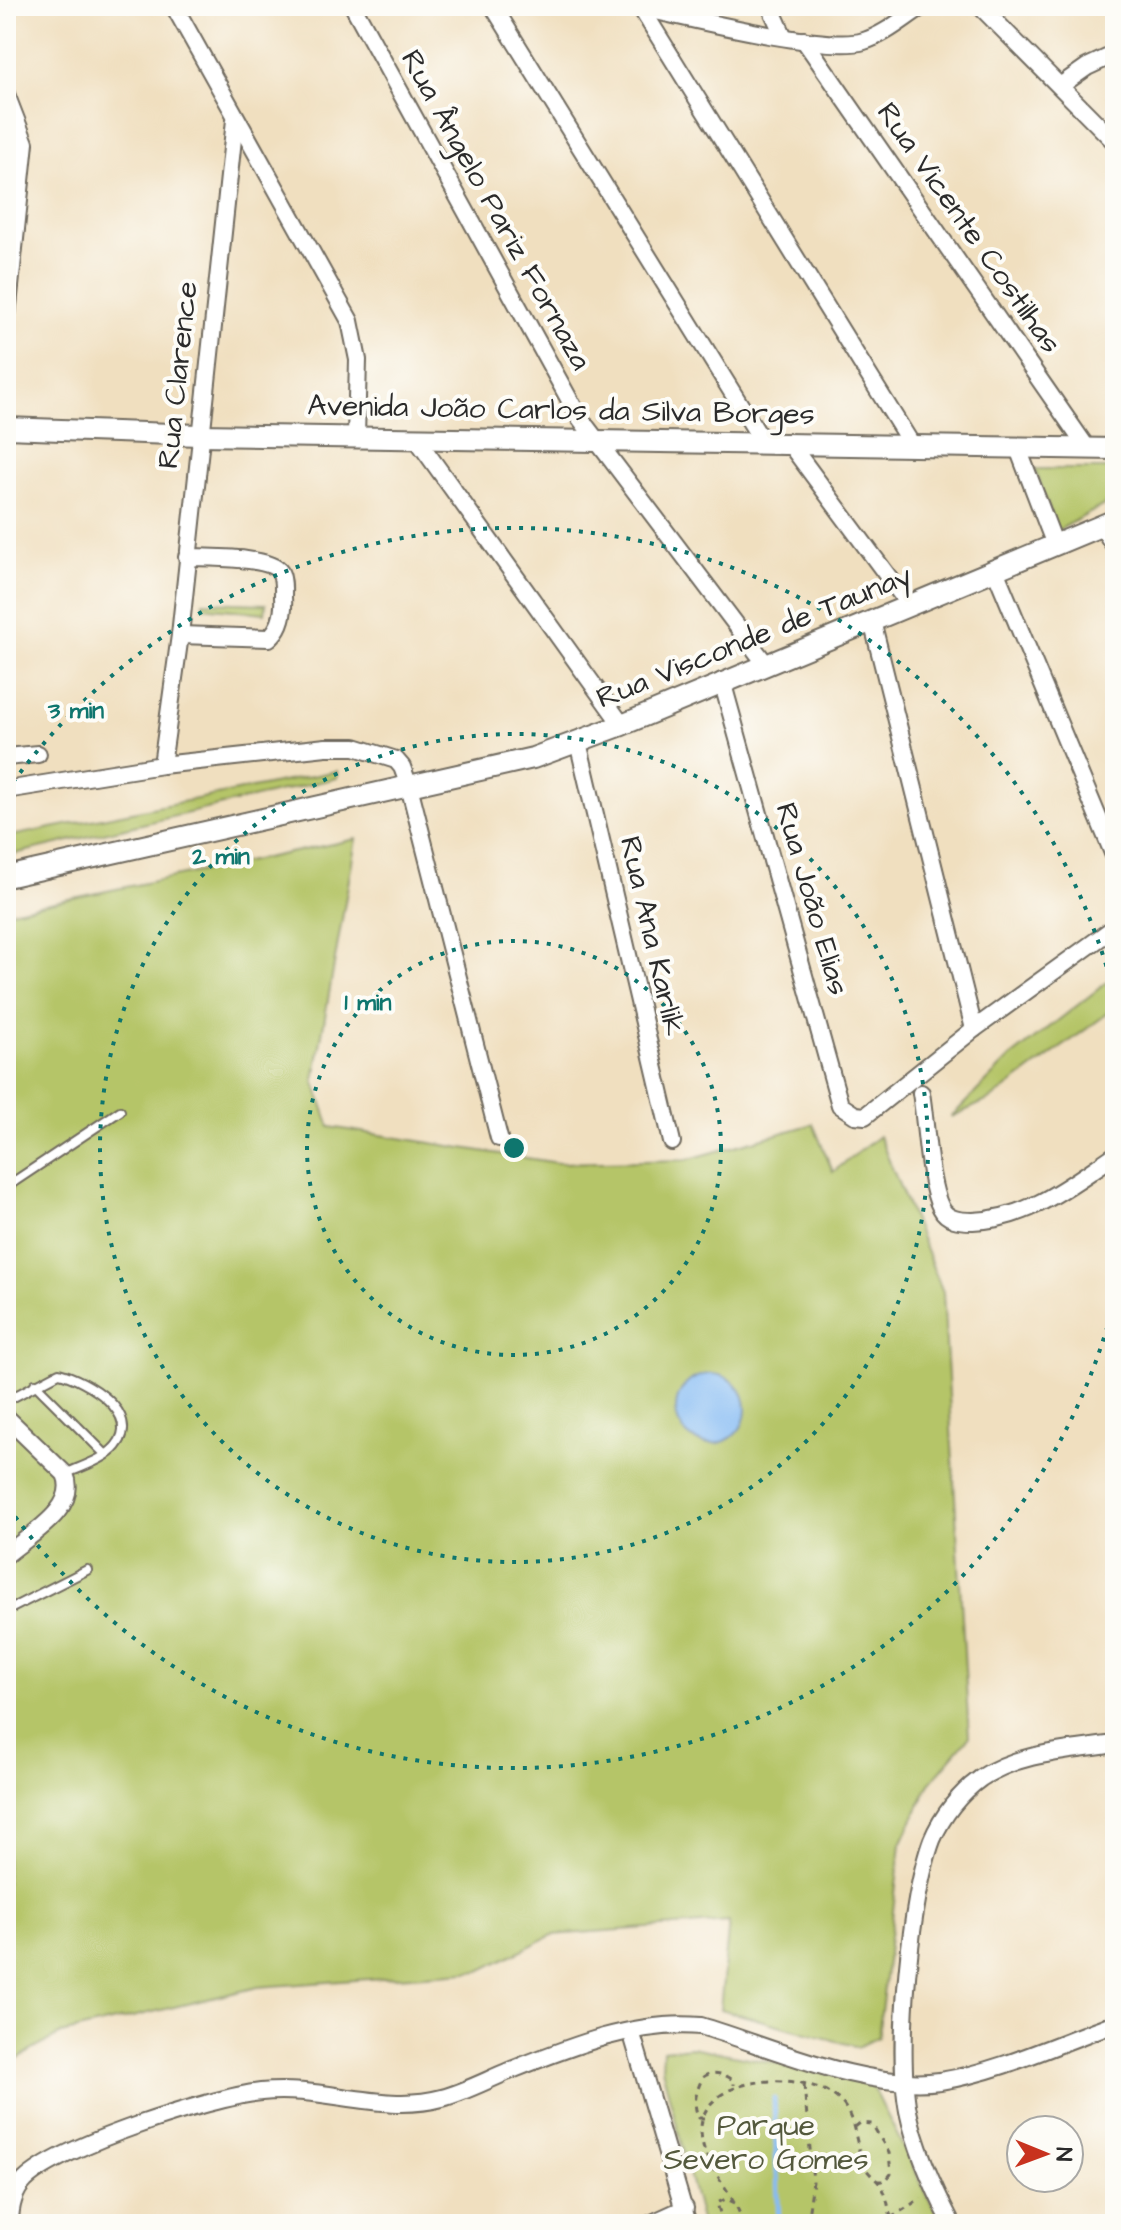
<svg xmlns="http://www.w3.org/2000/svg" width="1121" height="2230" font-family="'Architects Daughter',sans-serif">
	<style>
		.green { fill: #b5c568; stroke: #70784a; stroke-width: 2 }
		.water { fill: #85bbf4; stroke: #587390; stroke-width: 2 }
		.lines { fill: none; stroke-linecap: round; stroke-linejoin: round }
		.stream { stroke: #85bbf4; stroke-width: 5 }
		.service-casing { stroke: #706a5f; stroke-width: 12 }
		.minor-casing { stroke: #706a5f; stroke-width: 20 }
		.tertiary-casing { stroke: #706a5f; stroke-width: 24 }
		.path { stroke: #706a5f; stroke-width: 3; stroke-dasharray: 6 6; stroke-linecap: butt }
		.service { stroke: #fff; stroke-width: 8 }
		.minor { stroke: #fff; stroke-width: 16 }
		.tertiary { stroke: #fff; stroke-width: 20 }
		.ring { fill: none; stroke: #0f766e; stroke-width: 4; stroke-dasharray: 4 8 }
		.labels { text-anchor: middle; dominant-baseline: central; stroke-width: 8; stroke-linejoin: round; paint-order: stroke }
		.street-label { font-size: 30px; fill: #2b2b2b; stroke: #fdfcf7 }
		.park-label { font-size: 30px; fill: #54593d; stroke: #fdfcf7 }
		.centre { fill: #0f766e; stroke: #fdfcf7; stroke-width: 4 }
		.ring-label { font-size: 24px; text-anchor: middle; font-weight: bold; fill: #0f766e; stroke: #fdfcf7; stroke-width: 8; stroke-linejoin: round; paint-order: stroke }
	</style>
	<rect width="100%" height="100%" fill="#fdfcf7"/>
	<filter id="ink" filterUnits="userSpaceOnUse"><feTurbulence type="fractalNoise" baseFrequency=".0125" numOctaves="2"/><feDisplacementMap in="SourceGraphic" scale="16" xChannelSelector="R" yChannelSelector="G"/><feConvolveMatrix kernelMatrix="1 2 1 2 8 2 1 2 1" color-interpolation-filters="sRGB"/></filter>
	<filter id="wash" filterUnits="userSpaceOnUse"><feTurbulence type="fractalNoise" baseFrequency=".006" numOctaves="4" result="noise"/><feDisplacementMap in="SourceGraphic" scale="32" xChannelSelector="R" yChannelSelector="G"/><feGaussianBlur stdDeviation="1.8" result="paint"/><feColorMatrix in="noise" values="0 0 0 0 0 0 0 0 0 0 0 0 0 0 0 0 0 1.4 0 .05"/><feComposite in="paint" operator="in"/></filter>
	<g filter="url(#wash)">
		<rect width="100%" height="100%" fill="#f0dfbf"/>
		<!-- green -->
		<g class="green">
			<polygon points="1035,469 1115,469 1115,499 1057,531"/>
			<polygon points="203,602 266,604 265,613 211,608 203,607"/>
			<polygon points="337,771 337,778 6,856 6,837"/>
			<polygon points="356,839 314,1080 330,1127 558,1163 686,1160 813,1124 833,1172 879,1136 943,1292 969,1737 930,1783 901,1844 878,2037 858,2047 720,2009 729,1922 552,1935 480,1971 258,1987 61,2034 6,2065 6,912"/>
			<polygon points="1115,976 1115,1008 991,1099 951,1117 1010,1058"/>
			<polygon points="691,2047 870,2081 942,2224 702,2224 662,2068 663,2050"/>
		</g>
		<!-- water -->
		<circle class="water" cx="711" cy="1409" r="35"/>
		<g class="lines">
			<!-- stream -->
			<polyline class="stream" points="774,2099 779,2224"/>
		</g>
	</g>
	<g filter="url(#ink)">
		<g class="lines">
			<!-- service casing -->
			<g class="service-casing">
				<g id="service">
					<polyline points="6,1187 120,1111"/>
					<polyline points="35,1384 105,1454"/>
					<path d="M 6,1401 L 59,1373 C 86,1380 143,1413 116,1446 C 106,1459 80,1467 65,1474"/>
					<polyline points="6,1611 87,1570"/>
				</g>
			</g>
			<!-- minor casing -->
			<g class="minor-casing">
				<g id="minor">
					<polyline points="174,6 350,321 358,360 356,436"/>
					<polyline points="353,6 579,417 765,663"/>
					<polyline points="493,6 763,442"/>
					<polyline points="770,6 783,35"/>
					<polyline points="980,6 1115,142"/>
					<path d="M 638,7 C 684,17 826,53 864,41 C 885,35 905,17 923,6"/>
					<polyline points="641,8 912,445"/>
					<polyline points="804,40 1087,448"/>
					<polyline points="1060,86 1087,67 1115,54"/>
					<polyline points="6,94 25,143 6,325"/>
					<polyline points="416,438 622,725"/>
					<polyline points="790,444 910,606"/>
					<polyline points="1017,446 1055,545"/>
					<polyline points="1101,525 1115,547"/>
					<polyline points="995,570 1115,858"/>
					<polyline points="872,621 974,1029"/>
					<path d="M 180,635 L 269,638 C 281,628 284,612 283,597 C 283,589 284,579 280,572 C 270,556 206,558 187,557"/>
					<polyline points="722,681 840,1105 855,1115 865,1116 974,1029 1115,927"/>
					<polyline points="578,742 672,1142"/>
					<polyline points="6,757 38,754"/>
					<polyline points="162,765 180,635 235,120"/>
					<polyline points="6,790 162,765 326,747 355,747 396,760 402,767 409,786 499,1138"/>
					<path d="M 921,1093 C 926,1121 928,1184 941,1208 C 947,1220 960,1221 973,1221 C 1029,1219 1070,1185 1115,1155"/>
					<path d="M 6,1417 L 65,1474 C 80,1508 29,1535 6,1555"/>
					<polyline points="631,2031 688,2224"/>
					<path d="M 10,2224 C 10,2207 13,2192 25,2180 C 62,2145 209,2098 261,2092 C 321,2085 383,2114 442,2098 C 465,2092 487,2080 509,2071 C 569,2047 636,2020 701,2026 C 772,2047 866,2091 940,2081 C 999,2072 1059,2043 1115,2023"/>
					<polyline points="650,2224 685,2208"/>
					<path d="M 952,2224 C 934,2189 916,2150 908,2111 C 896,2048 910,1899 932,1840 C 942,1816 960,1793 981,1778 C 1020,1752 1070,1751 1115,1744"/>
				</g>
			</g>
			<!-- tertiary casing -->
			<g class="tertiary-casing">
				<g id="tertiary">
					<polyline points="6,428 199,435 1115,449"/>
					<polyline points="6,877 533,758 622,725 1115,520"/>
				</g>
			</g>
			<!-- path -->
			<g class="path">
				<polyline points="804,2085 813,2181 807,2224"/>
				<path d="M 704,2118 L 699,2118 C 692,2105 696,2091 703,2077 C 712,2070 726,2074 734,2081 L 734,2085"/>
				<polyline points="855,2127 860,2123 872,2124 889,2153 891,2174 885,2181 877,2181"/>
				<polyline points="891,2218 921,2198"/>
				<polyline points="723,2224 717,2203 726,2199 735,2203"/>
				<path d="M 743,2224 C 735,2190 702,2168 701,2131 C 699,2071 819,2067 845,2107 C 856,2124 856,2147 864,2165 C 868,2175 878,2179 883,2189 C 888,2199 889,2213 893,2224"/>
			</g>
			<!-- service -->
			<use href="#service" class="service"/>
			<!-- minor -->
			<use href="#minor" class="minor"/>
			<!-- tertiary -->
			<use href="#tertiary" class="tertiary"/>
		</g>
	</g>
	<!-- distance rings -->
	<g class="ring">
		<circle cx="514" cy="1148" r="207"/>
		<circle cx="514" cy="1148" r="414"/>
		<path d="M1114 1303A620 620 0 0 1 6 1504M6 792A620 620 0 0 1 1114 993"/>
	</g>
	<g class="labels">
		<!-- street labels -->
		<g class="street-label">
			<text transform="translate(496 210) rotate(61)">Rua Ângelo Pariz Fornaza</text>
			<text transform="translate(969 228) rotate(55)">Rua Vicente Costilhas</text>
			<text transform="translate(178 375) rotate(-84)">Rua Clarence</text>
			<text transform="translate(561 410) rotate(1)">Avenida João Carlos da Silva Borges</text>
			<text transform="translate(754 637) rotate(-22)">Rua Visconde de Taunay</text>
			<text transform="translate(812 899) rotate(74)">Rua João Elias</text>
			<text transform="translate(652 936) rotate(77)">Rua Ana Karlik</text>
		</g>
		<!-- park labels -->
		<g class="park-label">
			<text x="766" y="2126">Parque<tspan x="766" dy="34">Severo Gomes</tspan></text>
		</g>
	</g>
	<circle cx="514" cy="1148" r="12" class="centre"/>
	<g class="ring-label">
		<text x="76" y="718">3 min</text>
		<text x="221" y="864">2 min</text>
		<text x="368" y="1010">1 min</text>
	</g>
	<!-- margin -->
	<rect width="1121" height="2230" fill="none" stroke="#fdfcf7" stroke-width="32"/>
	<!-- north arrow -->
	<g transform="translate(1045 2154) rotate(91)"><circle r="38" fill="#fdfcf7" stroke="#a9a8a5" stroke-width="2"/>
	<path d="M0-6L14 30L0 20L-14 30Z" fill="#c8321e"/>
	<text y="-12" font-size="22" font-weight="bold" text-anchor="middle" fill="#2b2b2b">N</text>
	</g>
</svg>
